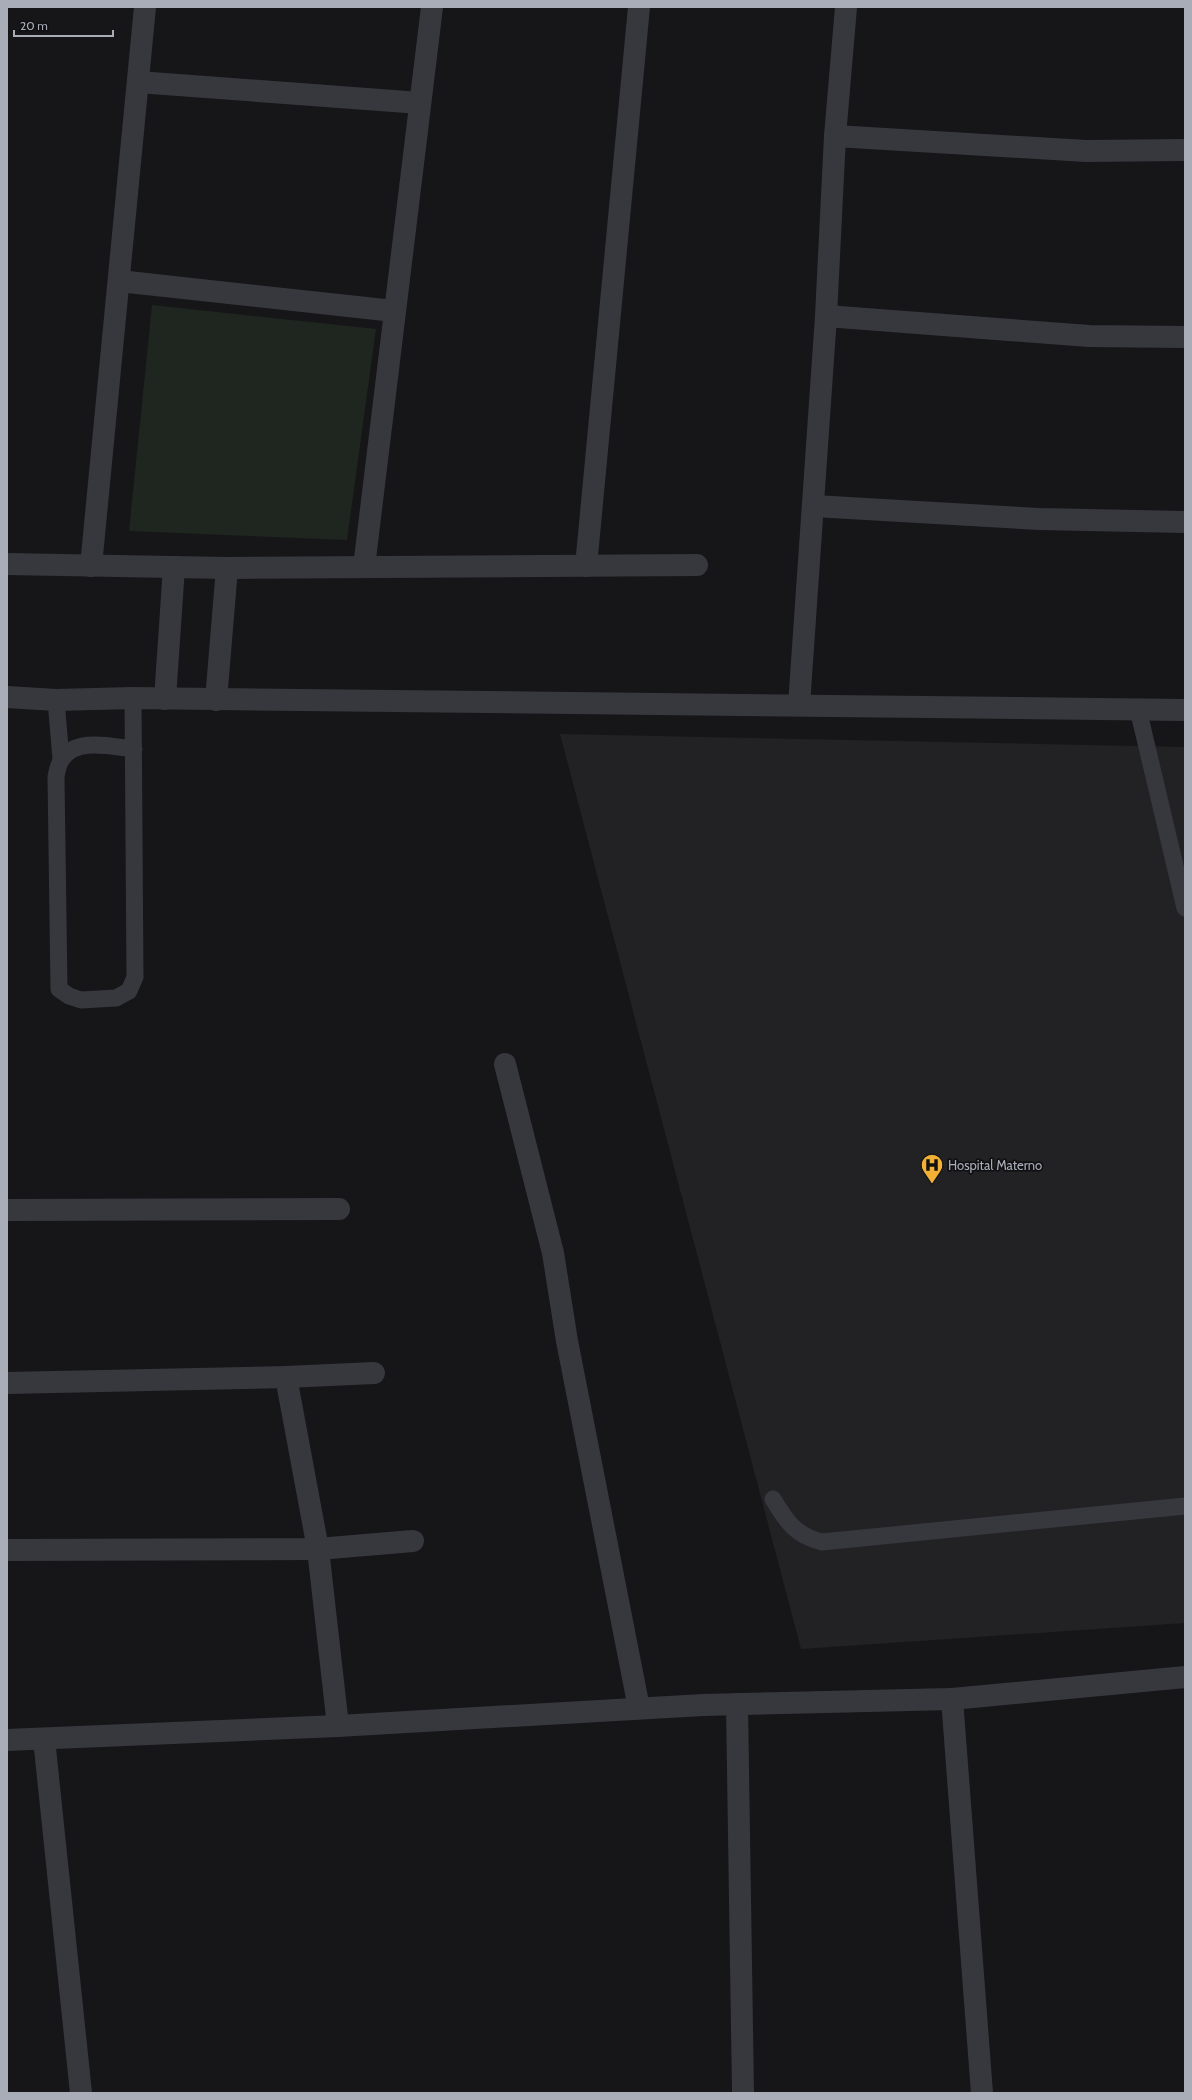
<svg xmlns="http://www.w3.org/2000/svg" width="1192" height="2100" font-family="Cabin,sans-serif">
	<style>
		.built { fill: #222225 }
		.green { fill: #1e261f }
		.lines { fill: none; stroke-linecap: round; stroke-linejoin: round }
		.lane { stroke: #37383d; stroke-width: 17 }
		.street { stroke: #37383d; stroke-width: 22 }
		.labels { text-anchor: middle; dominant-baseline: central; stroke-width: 3.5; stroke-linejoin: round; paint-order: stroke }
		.poi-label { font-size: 13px; fill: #a8adb8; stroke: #111113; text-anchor: start }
	</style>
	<rect width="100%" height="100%" fill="#161618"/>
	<!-- built -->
	<polygon class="built" points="560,734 1185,747 1185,1623 801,1649"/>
	<!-- green -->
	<polygon class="green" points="152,305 376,329 347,540 129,531"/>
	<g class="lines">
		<!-- lane -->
		<g class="lane">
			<path d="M 133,698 L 135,977 L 129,991 L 116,998 L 81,1000 L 69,996 L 59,989 L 56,777 C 57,772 58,764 62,759 C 76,737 112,747 134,749"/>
			<polyline points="56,700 61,759"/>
			<polyline points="1138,709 1185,908"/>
			<path d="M 773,1499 C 786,1521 796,1536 822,1542 L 1185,1506"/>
		</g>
		<!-- street -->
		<g class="street">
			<polyline points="138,82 420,103"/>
			<polyline points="835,136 1086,151 1185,150"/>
			<polyline points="119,281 394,311"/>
			<polyline points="826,316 1089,336 1185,337"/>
			<polyline points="814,506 1039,519 1185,522"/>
			<polyline points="7,564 227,568 697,565"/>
			<polyline points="91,566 145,7"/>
			<polyline points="586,566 639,7"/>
			<polyline points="364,567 432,7"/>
			<polyline points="7,697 56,700 133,698 1185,710"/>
			<polyline points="165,699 174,567"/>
			<polyline points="216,700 227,568"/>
			<polyline points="799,705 826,316 835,136 846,7"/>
			<polyline points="505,1064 553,1253 567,1341 639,1708"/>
			<polyline points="7,1210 339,1209"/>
			<polyline points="286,1377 318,1549 338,1726"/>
			<polyline points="7,1383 286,1377 374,1373"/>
			<polyline points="7,1550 318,1549 413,1541"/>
			<polyline points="952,1699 982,2093"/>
			<polyline points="737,1704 743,2093"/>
			<polyline points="44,1739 81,2093"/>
			<polyline points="7,1740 338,1726 703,1705 952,1699 1185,1677"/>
		</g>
	</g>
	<!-- icons -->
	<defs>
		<g id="hospital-pin" transform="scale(1.15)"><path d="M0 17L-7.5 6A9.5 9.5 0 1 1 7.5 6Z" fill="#f2b134" stroke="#111113"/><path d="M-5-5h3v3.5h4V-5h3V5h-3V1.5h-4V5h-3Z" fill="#111"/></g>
	</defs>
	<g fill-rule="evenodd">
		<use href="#hospital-pin" x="932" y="1165"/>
	</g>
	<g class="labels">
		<!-- poi labels -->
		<g class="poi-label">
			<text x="948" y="1165">Hospital Materno</text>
		</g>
	</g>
	<!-- border -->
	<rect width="1192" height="2100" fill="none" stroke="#a8adb8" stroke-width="16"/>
	<!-- scale -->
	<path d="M14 30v6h99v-6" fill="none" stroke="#a8adb8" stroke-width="2"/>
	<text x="20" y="30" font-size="12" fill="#a8adb8" stroke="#111113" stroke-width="3" paint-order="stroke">20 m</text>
</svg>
